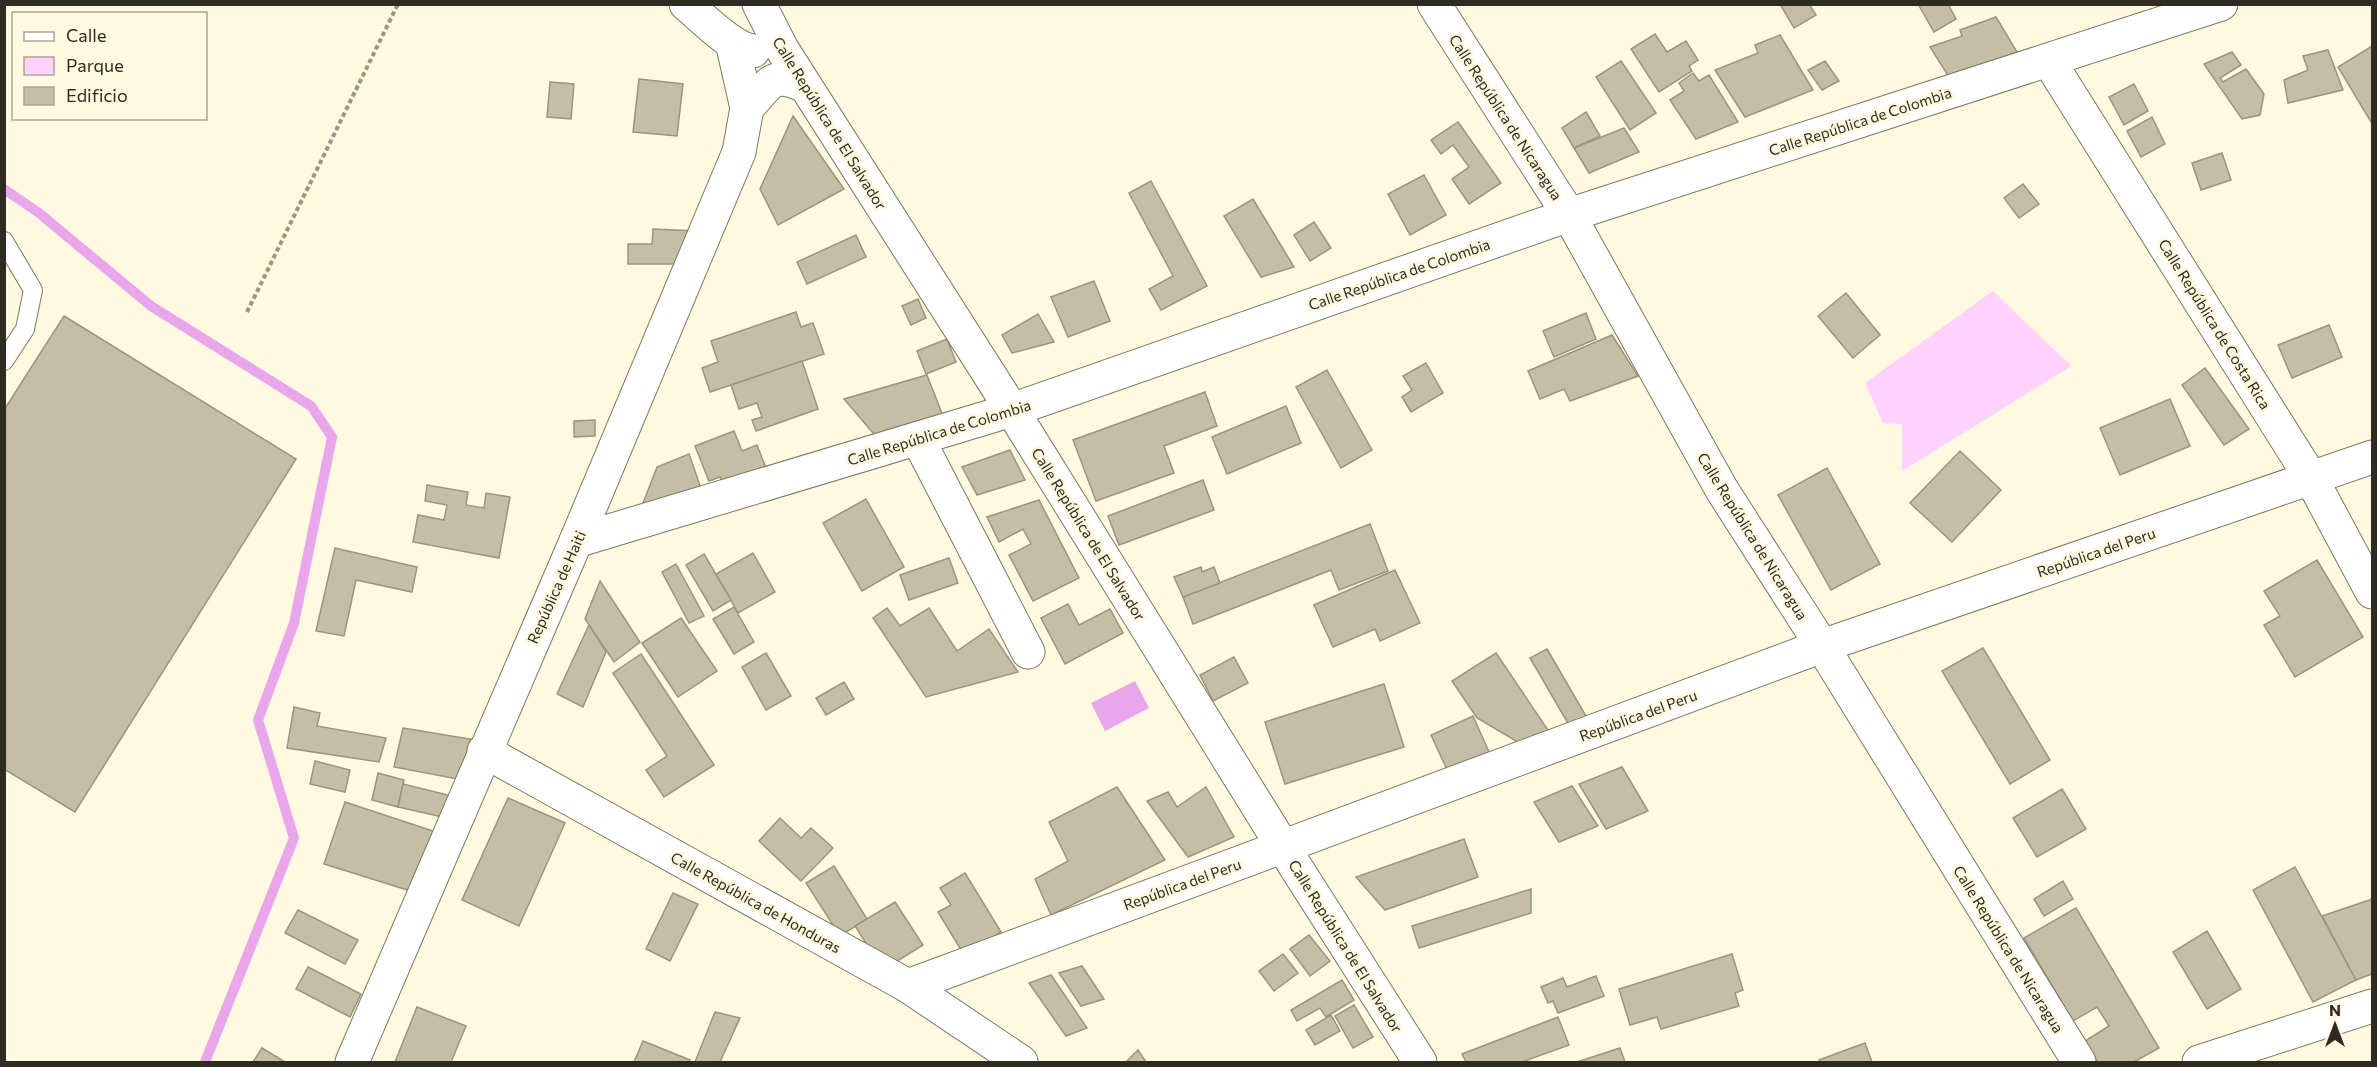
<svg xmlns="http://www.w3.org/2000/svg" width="2377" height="1067" font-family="Commissioner,sans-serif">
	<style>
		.park { fill: #fdd2fe }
		.water { fill: #e9a6ec }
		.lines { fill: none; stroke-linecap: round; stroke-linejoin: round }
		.stream { stroke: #e9a6ec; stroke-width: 10 }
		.building { fill: #c4bea5; stroke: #9b957d; stroke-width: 1.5 }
		.lane-casing { stroke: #7d7860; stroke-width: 20 }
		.street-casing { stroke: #7d7860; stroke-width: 35 }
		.path { stroke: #9a9584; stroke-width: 4; stroke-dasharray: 4.5 3; stroke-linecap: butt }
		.lane { stroke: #fff; stroke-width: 18 }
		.street { stroke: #fff; stroke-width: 33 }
		.labels { text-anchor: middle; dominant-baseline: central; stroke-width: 6; stroke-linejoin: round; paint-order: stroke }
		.street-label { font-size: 15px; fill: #2e2b22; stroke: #fff9df }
	</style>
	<rect width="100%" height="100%" fill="#fff9df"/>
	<!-- park -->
	<polygon class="park" points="1993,291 2071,366 1902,471 1902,424 1883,423 1865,383"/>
	<!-- water -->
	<polygon class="water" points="1135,681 1149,708 1105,731 1091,703"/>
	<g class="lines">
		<!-- stream -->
		<polyline class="stream" points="4,189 39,213 151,306 311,406 332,437 294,623 258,720 294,838 205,1062"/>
	</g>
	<!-- building -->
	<g class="building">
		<polygon points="1780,4 1809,4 1816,15 1794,28"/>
		<polygon points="1918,4 1948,4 1956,19 1934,32"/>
		<polygon points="1996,17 2017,52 1949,77 1930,47 1962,36 1960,30"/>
		<polygon points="1655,34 1667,52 1686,41 1698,60 1689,66 1692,71 1659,92 1631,49"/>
		<polygon points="1780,35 1813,90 1745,117 1715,70 1758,53 1755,45"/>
		<polygon points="2372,46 2372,122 2371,122 2338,67"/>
		<polygon points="2328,50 2343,90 2288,103 2284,80 2308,70 2303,56"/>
		<polygon points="2232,52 2241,65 2220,78 2223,82 2246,69 2264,94 2260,115 2242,119 2204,64"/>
		<polygon points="1621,61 1656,113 1630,130 1596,77"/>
		<polygon points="1825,61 1839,81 1822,90 1808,70"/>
		<polygon points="1693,73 1699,81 1709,75 1738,122 1696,139 1670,100 1684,91 1679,83"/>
		<polygon points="639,79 683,84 677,136 633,132"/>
		<polygon points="550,82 574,84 571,119 547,117"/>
		<polygon points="2134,84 2148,111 2124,125 2109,97"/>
		<polygon points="1586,112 1600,136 1574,148 1562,128"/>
		<polygon points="793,116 844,189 778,225 760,189"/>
		<polygon points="2152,117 2165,144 2141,157 2127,131"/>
		<polygon points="1458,122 1501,183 1469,204 1452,179 1469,167 1453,145 1441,154 1431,140"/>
		<polygon points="1624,128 1639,152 1589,173 1574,148"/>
		<polygon points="2222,153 2231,180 2201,190 2192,163"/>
		<polygon points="1424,175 1446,215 1410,235 1388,194"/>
		<polygon points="1151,181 1207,286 1161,310 1149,289 1173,276 1129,193"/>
		<polygon points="2023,184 2039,204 2019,218 2004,198"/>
		<polygon points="1253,199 1294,267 1261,277 1224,216"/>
		<polygon points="1314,222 1331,248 1310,261 1294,235"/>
		<polygon points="653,229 697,231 681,264 628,264 628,244 652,244"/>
		<polygon points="856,235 866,257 807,284 797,262"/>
		<polygon points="1094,281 1110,321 1068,337 1051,297"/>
		<polygon points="1846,293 1880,335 1853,358 1818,316"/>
		<polygon points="918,299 926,318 911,325 902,306"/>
		<polygon points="796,312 801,327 813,323 824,354 710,392 702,368 718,362 711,341"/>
		<polygon points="1586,313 1596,339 1554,357 1543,331"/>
		<polygon points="1038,314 1054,342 1012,353 1002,335"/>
		<polygon points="64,316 296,459 75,812 4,769 4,410"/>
		<polygon points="2329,325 2342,357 2292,378 2278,345"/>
		<polygon points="1612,335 1638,376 1570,401 1564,389 1540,399 1528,371"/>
		<polygon points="947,339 956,362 926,374 917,351"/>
		<polygon points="802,361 818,409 756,431 752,420 762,417 757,403 739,409 731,385"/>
		<polygon points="1426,363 1443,393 1411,412 1402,397 1412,390 1403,376"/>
		<polygon points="2205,368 2249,429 2224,445 2182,385"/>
		<polygon points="1327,370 1372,450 1341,468 1296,387"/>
		<polygon points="927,375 943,416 879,440 844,399"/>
		<polygon points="1205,392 1217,426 1164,446 1174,473 1096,501 1073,440"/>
		<polygon points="2170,399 2190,446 2120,475 2100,428"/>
		<polygon points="1286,406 1301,443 1227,474 1212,437"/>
		<polygon points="595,420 595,436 574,437 574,421"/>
		<polygon points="734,431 742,451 757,445 770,478 727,495 720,477 709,481 695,446"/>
		<polygon points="1010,450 1025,480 977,495 962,467"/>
		<polygon points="1960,451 2001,490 1952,542 1910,503"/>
		<polygon points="689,454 703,494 638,516 657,467"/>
		<polygon points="1827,468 1880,564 1831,590 1778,495"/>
		<polygon points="1203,480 1214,510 1119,545 1108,516"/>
		<polygon points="427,485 468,492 466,505 484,508 486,493 510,497 499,558 413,542 418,515 444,520 447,505 425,501"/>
		<polygon points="866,499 904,567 862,591 823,523"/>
		<polygon points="1039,500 1079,578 1033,601 1009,555 1031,544 1023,529 999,542 987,517"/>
		<polygon points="1370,524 1388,571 1339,590 1331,570 1193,624 1183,597"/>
		<polygon points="335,548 417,567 412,592 356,580 344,636 316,631"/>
		<polygon points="753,553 775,592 738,613 716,574"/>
		<polygon points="704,554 731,600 713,611 686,565"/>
		<polygon points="949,558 958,583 909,600 900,575"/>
		<polygon points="2317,560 2363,637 2295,677 2264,625 2280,616 2264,591"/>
		<polygon points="676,564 704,616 689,623 662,572"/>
		<polygon points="1201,567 1202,572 1214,567 1220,583 1183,597 1174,577"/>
		<polygon points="1395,570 1420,623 1380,641 1375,629 1333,647 1314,605"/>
		<polygon points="600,581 640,642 614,662 585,619"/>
		<polygon points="1068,604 1079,625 1110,609 1123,633 1065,664 1041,618"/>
		<polygon points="734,607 754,642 734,654 713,619"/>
		<polygon points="887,608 900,626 929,608 957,651 989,629 1018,672 926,697 873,618"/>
		<polygon points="681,618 717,671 678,697 642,643"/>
		<polygon points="589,625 606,652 583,707 557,694"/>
		<polygon points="1983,648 2050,760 2010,784 1942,671"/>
		<polygon points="1547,649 1590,723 1573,732 1530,658"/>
		<polygon points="766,653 791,696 766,710 742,667"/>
		<polygon points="1496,653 1550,733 1528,748 1477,718 1452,681"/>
		<polygon points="641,654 714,765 664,797 646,770 667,756 613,673"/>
		<polygon points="1234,657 1248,683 1213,701 1200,675"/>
		<polygon points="844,682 854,699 826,715 816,698"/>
		<polygon points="1384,684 1404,747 1285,784 1265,722"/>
		<polygon points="294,707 320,713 317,726 386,738 379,762 287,748"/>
		<polygon points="1473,716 1493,761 1450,776 1431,735"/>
		<polygon points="403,728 482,741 468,781 394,767"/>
		<polygon points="315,761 350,770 345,792 310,784"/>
		<polygon points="1622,767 1648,811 1606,829 1579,784"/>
		<polygon points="378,773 404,780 398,807 372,800"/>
		<polygon points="403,784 456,797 451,819 398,807"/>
		<polygon points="1572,786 1598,826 1559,842 1534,802"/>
		<polygon points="1117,787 1165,860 1051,915 1035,879 1068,861 1049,822"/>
		<polygon points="1206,787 1234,837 1188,857 1147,801 1168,792 1177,807"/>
		<polygon points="2062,789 2086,829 2037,857 2013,818"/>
		<polygon points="508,798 565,823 519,926 462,900"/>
		<polygon points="345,802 436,832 417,893 324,864"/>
		<polygon points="780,818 801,838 811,828 833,848 801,881 759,841"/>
		<polygon points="1464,839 1478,877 1385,910 1356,877"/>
		<polygon points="834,866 867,919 840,936 806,883"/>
		<polygon points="2295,867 2356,980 2313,1002 2253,890"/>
		<polygon points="965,873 1001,932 964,955 938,912 951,905 940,888"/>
		<polygon points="2063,881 2073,899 2044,916 2034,899"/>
		<polygon points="1531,889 1531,913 1419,948 1412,926"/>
		<polygon points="673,893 698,904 670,961 646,949"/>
		<polygon points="2372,899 2372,974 2356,980 2322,916"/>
		<polygon points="895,902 923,945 883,970 855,926"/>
		<polygon points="2076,908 2159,1048 2134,1062 2098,1062 2085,1041 2109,1026 2097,1007 2073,1021 2024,938"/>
		<polygon points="298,910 358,940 345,964 285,933"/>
		<polygon points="2207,931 2241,989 2207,1009 2173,952"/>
		<polygon points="1309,935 1330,961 1310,976 1290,949"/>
		<polygon points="1283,954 1298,973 1274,991 1259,971"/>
		<polygon points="1732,954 1743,990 1735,993 1739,1006 1661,1029 1657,1017 1630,1025 1619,989"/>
		<polygon points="1082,966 1104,999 1081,1006 1059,973"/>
		<polygon points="308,967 361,994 350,1017 296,989"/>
		<polygon points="1051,975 1087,1028 1066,1036 1029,983"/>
		<polygon points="1596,976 1604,996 1558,1013 1553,1001 1548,1003 1541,987 1563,978 1567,987"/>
		<polygon points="1342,980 1354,1000 1326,1017 1320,1008 1297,1021 1291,1010"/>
		<polygon points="1354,1005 1373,1037 1353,1048 1335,1016"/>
		<polygon points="417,1007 466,1026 451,1062 395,1062"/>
		<polygon points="715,1012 740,1018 720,1062 695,1062"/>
		<polygon points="1331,1015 1340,1031 1315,1045 1306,1030"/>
		<polygon points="1558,1017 1569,1045 1522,1062 1466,1062 1462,1054"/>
		<polygon points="643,1041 690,1060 689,1062 634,1062"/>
		<polygon points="1865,1043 1872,1062 1820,1062 1819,1060"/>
		<polygon points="262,1048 285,1062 253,1062"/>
		<polygon points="1620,1048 1625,1062 1577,1062"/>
		<polygon points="1138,1050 1146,1062 1126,1062"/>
	</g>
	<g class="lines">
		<!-- lane casing -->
		<g class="lane-casing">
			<polyline id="lane" points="4,241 33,290 25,329 4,361"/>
		</g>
		<!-- street casing -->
		<g class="street-casing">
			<g id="street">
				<path d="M 686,4 C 703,18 732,49 753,51"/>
				<polyline points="759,4 782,49 1012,410 1283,847 1420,1062"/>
				<polyline points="1434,4 1569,215 1722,490 1822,646 2079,1062"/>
				<polyline points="2049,61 2311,478 2372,592"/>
				<path d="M 747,108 C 771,83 770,71 805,86"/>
				<polyline points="918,439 1028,652"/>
				<polyline points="576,541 1012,410 1569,215 2221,4"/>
				<polyline points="484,751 908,986 1021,1062"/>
				<polyline points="908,986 1822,646 2372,457"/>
				<polyline points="352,1062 576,541 739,152 747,108 732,42"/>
				<polyline points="2199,1062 2372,1006"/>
			</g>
		</g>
		<!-- path -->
		<polyline class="path" points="247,312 398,4"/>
		<!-- lane -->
		<use href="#lane" class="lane"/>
		<!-- street -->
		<use href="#street" class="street"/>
	</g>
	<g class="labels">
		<!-- street labels -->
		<g class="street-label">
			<text transform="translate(1506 117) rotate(57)">Calle República de Nicaragua</text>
			<text transform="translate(1860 121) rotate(-18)">Calle República de Colombia</text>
			<text transform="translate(830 123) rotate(58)">Calle República de El Salvador</text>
			<text transform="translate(1399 274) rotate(-19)">Calle República de Colombia</text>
			<text transform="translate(2215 324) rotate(58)">Calle República de Costa Rica</text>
			<text transform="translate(939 432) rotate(-17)">Calle República de Colombia</text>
			<text transform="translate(1089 534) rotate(58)">Calle República de El Salvador</text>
			<text transform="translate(1753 536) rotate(58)">Calle República de Nicaragua</text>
			<text transform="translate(2096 552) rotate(-19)">República del Peru</text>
			<text transform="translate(556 587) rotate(-66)">República de Haiti</text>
			<text transform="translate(1638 715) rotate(-20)">República del Peru</text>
			<text transform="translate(1182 884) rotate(-20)">República del Peru</text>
			<text transform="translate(756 902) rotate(29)">Calle República de Honduras</text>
			<text transform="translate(1346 946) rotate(58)">Calle República de El Salvador</text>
			<text transform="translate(2009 949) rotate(58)">Calle República de Nicaragua</text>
		</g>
	</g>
	<!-- border -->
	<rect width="2377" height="1067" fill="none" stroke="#2e2b22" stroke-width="12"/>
	<!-- legend -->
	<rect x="12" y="12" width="195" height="108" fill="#fff9df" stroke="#aba793" stroke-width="1.5"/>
	<rect x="24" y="32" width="30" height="9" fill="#ffffff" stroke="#aba793" stroke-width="1.5"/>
	<text x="66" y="42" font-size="18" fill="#2e2b22">Calle</text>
	<rect x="24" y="57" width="30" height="18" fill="#fdd2fe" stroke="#aba793" stroke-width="1.5"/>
	<text x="66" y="72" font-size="18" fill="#2e2b22">Parque</text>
	<rect x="24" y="87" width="30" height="18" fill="#c4bea5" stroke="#aba793" stroke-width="1.5"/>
	<text x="66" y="102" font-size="18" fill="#2e2b22">Edificio</text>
	<!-- north arrow -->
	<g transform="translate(2335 1025)" stroke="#fff9df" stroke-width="4.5" paint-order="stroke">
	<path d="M0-4.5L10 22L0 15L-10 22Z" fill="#2e2b22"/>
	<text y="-9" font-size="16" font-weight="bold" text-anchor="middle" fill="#2e2b22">N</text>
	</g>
</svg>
